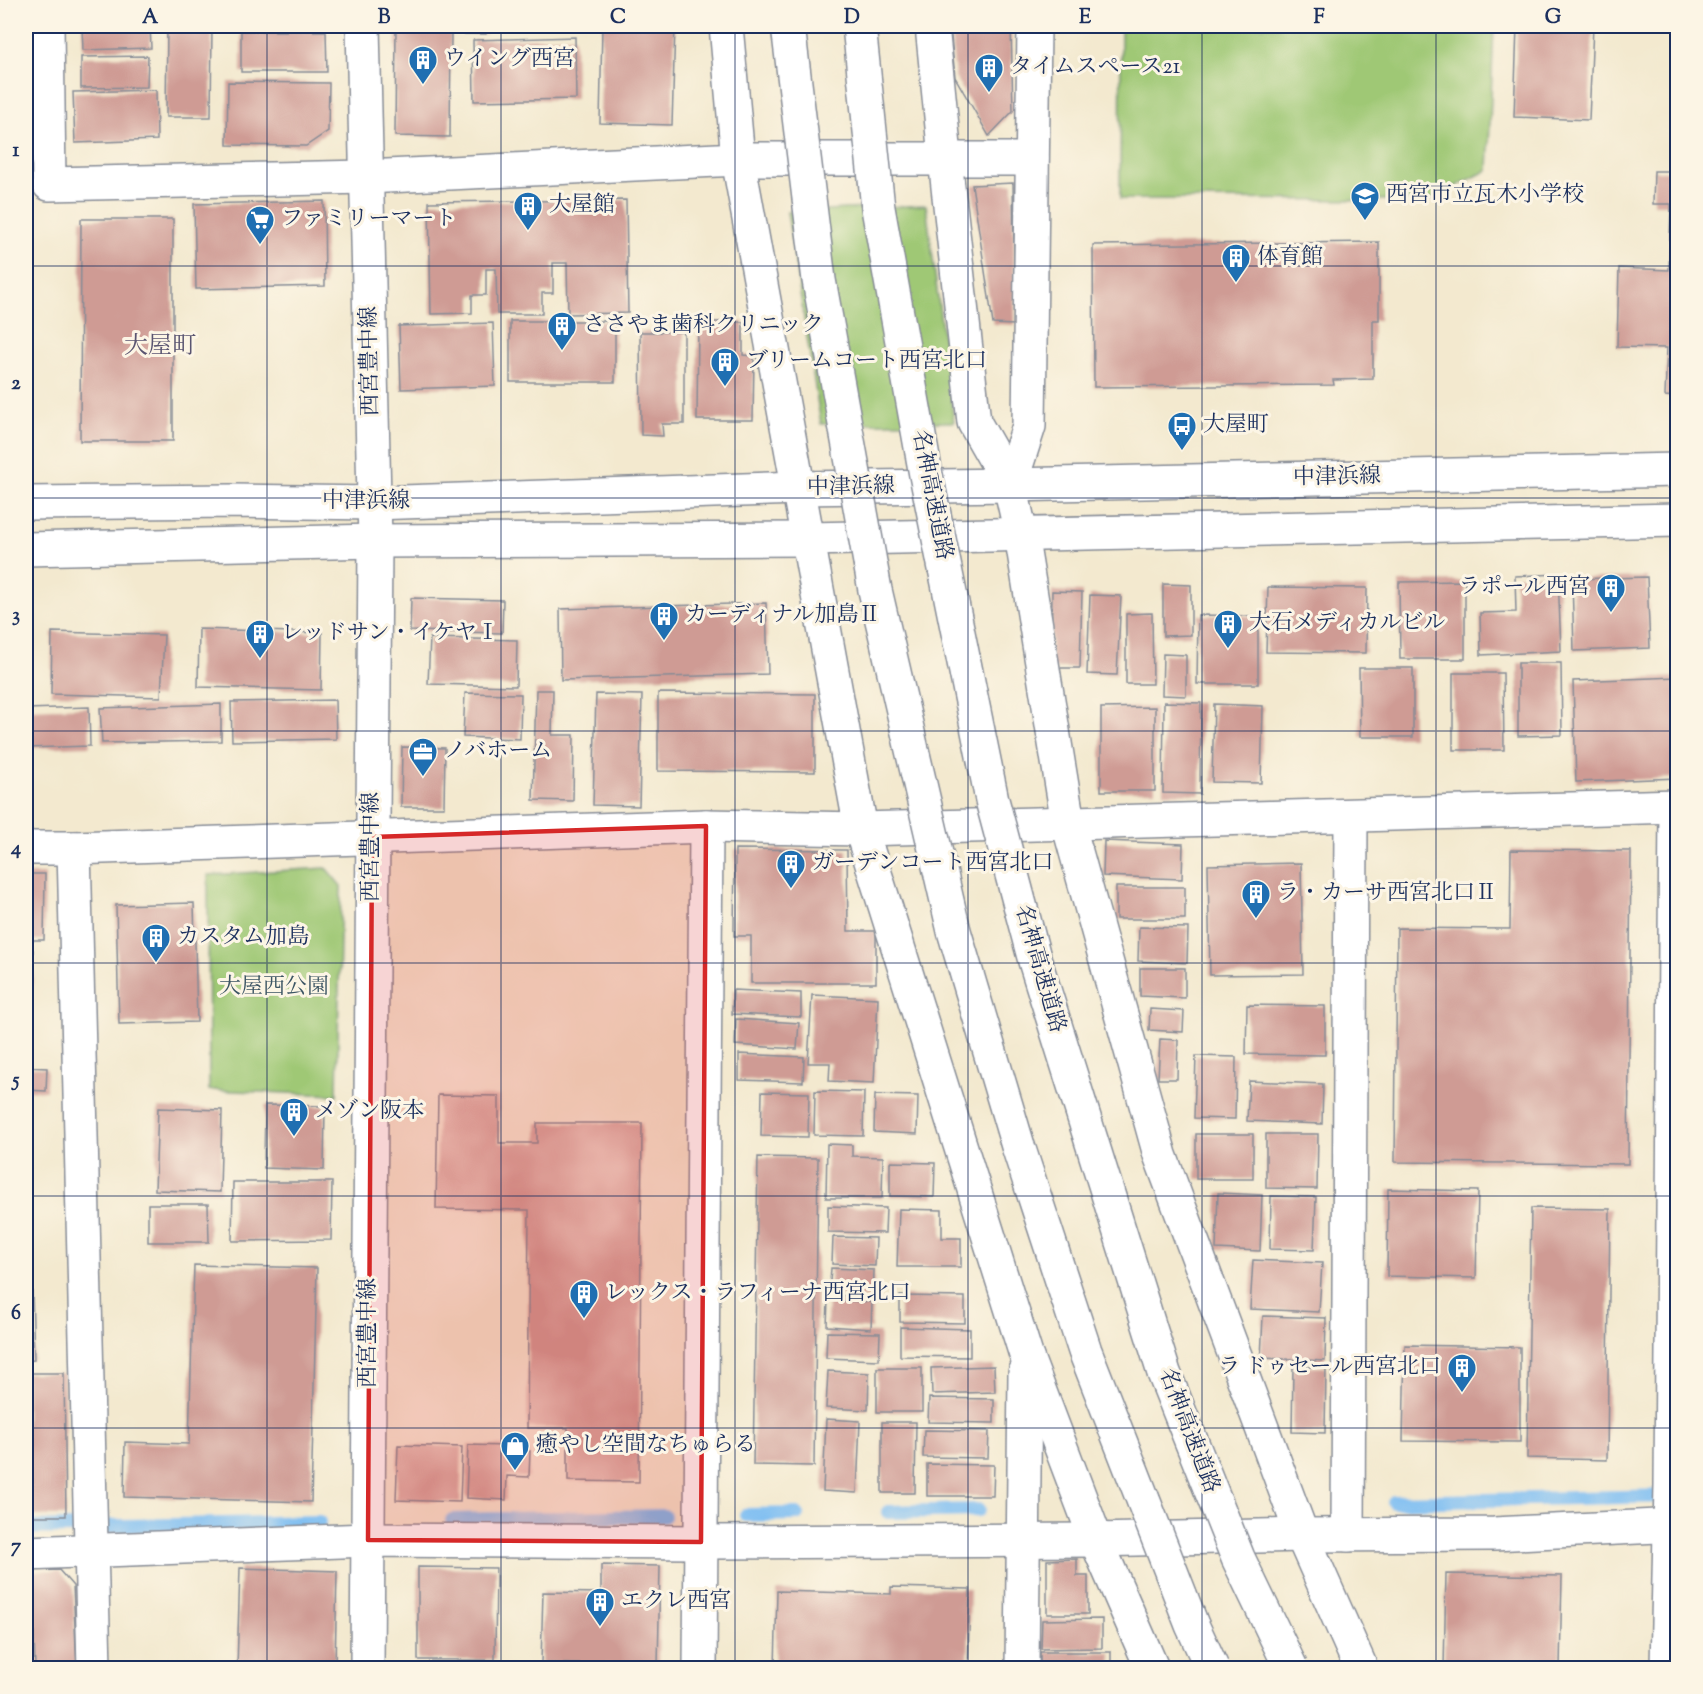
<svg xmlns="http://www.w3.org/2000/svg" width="1703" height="1694" font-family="'Sorts Mill Goudy','Noto Serif JP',serif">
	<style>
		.green { fill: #9fc874; stroke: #5d7c69; stroke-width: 1.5 }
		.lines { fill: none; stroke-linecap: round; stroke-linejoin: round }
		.stream { stroke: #7ebef2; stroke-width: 14 }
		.building { fill: #cf9b94 }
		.minor-casing { stroke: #878c96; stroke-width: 36 }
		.major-casing { stroke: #878c96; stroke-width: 36 }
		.minor { stroke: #fff; stroke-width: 33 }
		.major { stroke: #fff; stroke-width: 33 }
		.highway-bridge-casing { stroke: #878c96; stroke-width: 36; stroke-linecap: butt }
		.highway-bridge { stroke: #fff; stroke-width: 33 }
		.marked { fill: #d62828; fill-opacity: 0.2; stroke: #d62828; stroke-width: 4.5; stroke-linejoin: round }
		.grid { fill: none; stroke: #1b2f5e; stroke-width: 1.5; stroke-opacity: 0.55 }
		.labels { text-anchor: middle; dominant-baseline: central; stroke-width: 6; stroke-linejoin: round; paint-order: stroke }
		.poi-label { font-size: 22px; fill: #1b2f5e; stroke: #fcf5e5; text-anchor: start }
		.street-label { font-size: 22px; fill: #1b2f5e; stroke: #fcf5e5 }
		.park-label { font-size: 22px; fill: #3c5564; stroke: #fcf5e5 }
		.neighbourhood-label { font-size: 24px; fill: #5a5571; stroke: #fcf5e5 }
		.neatline { fill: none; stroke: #1b2f5e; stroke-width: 2 }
		.grid-label { font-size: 20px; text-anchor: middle; font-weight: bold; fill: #1b2f5e }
	</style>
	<rect width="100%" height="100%" fill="#fcf5e5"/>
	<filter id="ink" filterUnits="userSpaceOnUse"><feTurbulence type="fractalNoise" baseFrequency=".0167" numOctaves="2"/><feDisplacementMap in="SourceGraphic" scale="12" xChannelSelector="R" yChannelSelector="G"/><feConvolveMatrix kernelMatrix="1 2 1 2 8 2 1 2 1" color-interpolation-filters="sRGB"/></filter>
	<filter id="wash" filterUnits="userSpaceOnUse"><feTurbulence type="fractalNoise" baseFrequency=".008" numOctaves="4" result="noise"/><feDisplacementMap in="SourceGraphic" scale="24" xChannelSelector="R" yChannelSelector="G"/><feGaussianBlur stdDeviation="1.35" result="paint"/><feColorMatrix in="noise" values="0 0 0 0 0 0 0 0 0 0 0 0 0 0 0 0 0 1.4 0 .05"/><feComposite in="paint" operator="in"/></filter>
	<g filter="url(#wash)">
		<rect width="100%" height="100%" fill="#f3e9cf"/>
		<!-- green -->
		<g class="green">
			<polygon points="1121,26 1494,26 1488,170 1429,200 1120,199"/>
			<polygon points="926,205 954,422 821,424 787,212"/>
			<polygon points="326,868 341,886 337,1095 209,1090 208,875"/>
		</g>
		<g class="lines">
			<!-- stream -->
			<g class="stream">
				<polyline points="1394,1502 1671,1496"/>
				<polyline points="888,1512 978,1510"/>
				<polyline points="746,1515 797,1514"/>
				<polyline points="452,1520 664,1516"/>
				<polyline points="26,1528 319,1522"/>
			</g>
		</g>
		<g id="blocks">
			<!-- building -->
			<g class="building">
				<polygon points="82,26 150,26 151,48 83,50"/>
				<polygon points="167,26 212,26 211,117 166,117"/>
				<polygon points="396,26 486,26 486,34 451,34 450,137 395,136"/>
				<polygon points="602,26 675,26 672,125 600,123"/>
				<polygon points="950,26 1011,26 1013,111 989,136 955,77"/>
				<polygon points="1517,26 1593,26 1589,120 1514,117"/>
				<polygon points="241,31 326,31 327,72 241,72"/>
				<polygon points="575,37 576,99 474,101 473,40"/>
				<polygon points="148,56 147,87 81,88 81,57"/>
				<polygon points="228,82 329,83 328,131 306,146 227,145"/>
				<polygon points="1675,85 1678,85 1678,397 1665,396 1667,348 1617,347 1619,268 1669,270 1671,204 1653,204 1654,171 1672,171"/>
				<polygon points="156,90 157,140 75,143 73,92"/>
				<polygon points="1013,183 1015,325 993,324 972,185"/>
				<polygon points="626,200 628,313 568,314 567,263 553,263 553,293 542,293 542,314 497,314 496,269 486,269 486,295 472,295 472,313 431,314 429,202"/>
				<polygon points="324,201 325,286 196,289 194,204"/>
				<polygon points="81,219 173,219 173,441 80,441"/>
				<polygon points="1379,242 1379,320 1373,320 1373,379 1333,380 1334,385 1094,387 1093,245"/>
				<rect x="510" y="321" width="105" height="61"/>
				<polygon points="698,322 743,322 743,355 754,356 753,420 697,420"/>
				<polygon points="493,323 495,386 401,389 399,326"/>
				<polygon points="640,332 684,332 684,424 662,424 663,436 641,435"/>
				<polygon points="1558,574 1561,651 1481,655 1480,613 1516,612 1515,576"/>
				<polygon points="1647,577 1650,648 1574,651 1572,579"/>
				<polygon points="1465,581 1465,659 1400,659 1399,582"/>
				<polygon points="1163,584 1191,585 1191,635 1163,636"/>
				<polygon points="1268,587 1367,588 1366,653 1266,652"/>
				<polygon points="1052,591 1082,592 1080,668 1051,668"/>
				<polygon points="1090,595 1121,596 1117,675 1087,674"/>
				<polygon points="411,598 503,600 502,633 410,631"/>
				<polygon points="766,603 768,674 561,680 560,609"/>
				<polygon points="1152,613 1153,684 1126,684 1126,614"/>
				<polygon points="1198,615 1258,616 1258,684 1197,684"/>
				<polygon points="199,629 322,633 321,690 198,687"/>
				<polygon points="52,632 164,635 161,697 51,694"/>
				<polygon points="430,638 517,640 516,686 428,684"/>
				<polygon points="1163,654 1186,655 1186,696 1162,695"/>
				<polygon points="1518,663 1561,663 1562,735 1518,736"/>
				<polygon points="1359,668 1413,668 1413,737 1360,737"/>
				<polygon points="1453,673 1503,673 1504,750 1453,750"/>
				<polygon points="1678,677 1678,778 1576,782 1573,681"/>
				<polygon points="536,690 553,690 552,735 574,735 573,801 533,800"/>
				<polygon points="465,693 521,694 520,739 463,737"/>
				<polygon points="658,693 815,694 815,772 658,771"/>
				<polygon points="596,694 642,695 639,806 593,805"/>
				<polygon points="335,700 336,739 232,741 231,702"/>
				<polygon points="1164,702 1201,703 1200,794 1163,793"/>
				<polygon points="221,704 221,741 102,743 100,708"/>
				<polygon points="1214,704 1263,706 1261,783 1212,782"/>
				<polygon points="89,707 90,746 26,748 26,709"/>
				<polygon points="1155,707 1155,791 1101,791 1101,708"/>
				<polygon points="402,747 445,748 444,807 401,807"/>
				<polygon points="1104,841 1183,844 1182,879 1103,876"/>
				<polygon points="735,849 847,850 848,931 876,931 876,983 751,983 751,936 734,936"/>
				<polygon points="1511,850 1631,851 1628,1164 1395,1162 1397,928 1510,929"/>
				<polygon points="1301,863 1303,974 1210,975 1208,865"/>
				<polygon points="26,874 45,874 44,940 26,940"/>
				<rect x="1116" y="887" width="69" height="32"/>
				<polygon points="194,903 197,1022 119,1024 116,905"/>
				<polygon points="1139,927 1188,928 1187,963 1138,961"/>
				<polygon points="26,950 33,950 32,990 26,990"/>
				<polygon points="1140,968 1185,968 1185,998 1140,996"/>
				<polygon points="733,990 801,993 801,1017 732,1014"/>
				<polygon points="812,995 878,998 874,1083 829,1081 830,1063 808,1063"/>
				<polygon points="1247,1005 1325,1006 1325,1055 1246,1054"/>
				<polygon points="1150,1009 1184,1011 1183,1032 1149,1030"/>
				<polygon points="736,1019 799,1023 797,1049 735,1045"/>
				<polygon points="1160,1039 1178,1040 1177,1079 1158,1079"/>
				<polygon points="739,1054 804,1057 803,1082 739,1080"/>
				<polygon points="1196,1056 1236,1057 1235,1119 1194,1118"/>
				<polygon points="26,1067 47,1068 46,1091 26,1090"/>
				<polygon points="1249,1081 1323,1084 1322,1124 1247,1121"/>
				<polygon points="815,1091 864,1092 863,1136 814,1135"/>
				<polygon points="762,1092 809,1093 808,1137 761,1136"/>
				<polygon points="438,1095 499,1096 499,1143 537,1143 537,1123 642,1123 639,1482 568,1481 568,1428 527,1428 529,1210 436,1209"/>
				<polygon points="875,1095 918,1096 917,1134 874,1132"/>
				<polygon points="265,1105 325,1106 324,1170 264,1168"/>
				<polygon points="158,1108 222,1110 220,1192 155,1190"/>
				<rect x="1196" y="1134" width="57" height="45"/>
				<polygon points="1266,1134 1318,1134 1317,1189 1266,1188"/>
				<polygon points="827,1144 852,1145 852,1156 883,1157 882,1198 826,1198"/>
				<polygon points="758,1157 818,1158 814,1466 753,1465"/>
				<polygon points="890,1162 935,1163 934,1197 890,1196"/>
				<polygon points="233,1182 332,1182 331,1240 232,1241"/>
				<polygon points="26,1186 29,1186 34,1360 26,1361"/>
				<polygon points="1388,1189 1478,1191 1476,1278 1387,1276"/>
				<polygon points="1218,1193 1262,1195 1260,1251 1216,1249"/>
				<polygon points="1271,1196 1316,1197 1314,1250 1270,1249"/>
				<polygon points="148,1204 208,1204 209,1242 148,1242"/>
				<polygon points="828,1206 886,1208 885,1233 828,1232"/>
				<polygon points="1531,1208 1610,1209 1607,1460 1527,1458"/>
				<polygon points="899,1209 942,1210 942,1238 961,1238 961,1267 897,1267"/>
				<polygon points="833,1237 876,1238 875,1266 832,1264"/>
				<polygon points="1253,1260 1322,1263 1319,1312 1250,1309"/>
				<polygon points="194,1265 317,1268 311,1502 124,1497 125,1442 189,1444"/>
				<polygon points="831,1268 874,1270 873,1297 829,1295"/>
				<polygon points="900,1296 965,1297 965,1323 900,1322"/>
				<polygon points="828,1300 872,1302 871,1329 827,1326"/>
				<polygon points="1263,1316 1326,1318 1325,1361 1261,1358"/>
				<polygon points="900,1327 970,1329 970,1357 900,1356"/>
				<polygon points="827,1332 880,1333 879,1360 826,1358"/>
				<polygon points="1405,1345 1520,1347 1520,1442 1403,1441"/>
				<polygon points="994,1366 995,1392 932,1394 931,1368"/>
				<polygon points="1293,1367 1326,1367 1325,1433 1292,1432"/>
				<rect x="877" y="1368" width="45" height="44"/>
				<polygon points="828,1371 869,1373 868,1410 826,1408"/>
				<polygon points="26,1373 64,1373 66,1516 26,1516"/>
				<polygon points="929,1398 994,1399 994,1423 928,1422"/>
				<polygon points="826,1419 860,1421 857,1493 823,1491"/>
				<polygon points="882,1422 916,1422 915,1493 882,1493"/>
				<polygon points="924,1430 989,1431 988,1458 923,1457"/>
				<polygon points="398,1445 462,1447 460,1502 396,1500"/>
				<polygon points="468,1445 508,1446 508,1450 530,1451 529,1477 507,1476 506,1500 466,1498"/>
				<polygon points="927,1464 994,1465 993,1496 927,1496"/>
				<polygon points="1077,1559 1077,1576 1088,1576 1088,1614 1047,1614 1047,1560"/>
				<polygon points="601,1565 660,1566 658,1666 541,1663 543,1592 601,1593"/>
				<polygon points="418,1567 496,1568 495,1660 418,1660"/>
				<polygon points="240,1568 337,1571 335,1668 237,1668"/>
				<polygon points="59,1570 73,1586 77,1668 35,1668 32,1571"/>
				<polygon points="1446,1574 1562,1576 1560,1668 1444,1668"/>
				<polygon points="891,1587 970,1589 968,1668 775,1668 777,1591 891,1594"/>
				<polygon points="1102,1619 1102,1648 1041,1649 1042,1620"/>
				<rect x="1040" y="1652" width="71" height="16"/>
				<polygon points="405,1665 456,1667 456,1668 405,1668"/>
			</g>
		</g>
	</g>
	<g filter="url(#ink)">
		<use href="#blocks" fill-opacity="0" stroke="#878c96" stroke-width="1.5"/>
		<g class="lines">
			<!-- minor casing -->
			<g class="minor-casing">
				<g id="minor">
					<polyline points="47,26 49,184 366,177 738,159 1032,159"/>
					<polyline points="726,26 738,159 861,829 1026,1355 1096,1540 1152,1668"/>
					<polyline points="932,26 948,187 974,422 1010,485 1021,534 1068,823 1160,1155 1302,1535 1361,1668"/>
					<polyline points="1010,485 1029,426 1034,26"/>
					<polyline points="26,503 233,501 374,503 799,488 1010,485 1678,470"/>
					<polyline points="26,549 375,541 809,539 1678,520"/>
					<polyline points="26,848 74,848 706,826 861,829 1678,806"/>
					<polyline points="74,848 94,1668"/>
					<polyline points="1348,1535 1351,816"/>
					<polyline points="26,1553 368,1540 701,1542 1096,1540 1302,1535 1494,1534 1678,1525"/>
					<polyline points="700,1668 706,826"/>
					<polyline points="1022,1668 1025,1373"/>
					<polyline points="1667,1668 1671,1485 1676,806"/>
				</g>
			</g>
			<!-- major casing -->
			<g class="major-casing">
				<polyline id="major" points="363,26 375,541 367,1668"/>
			</g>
			<!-- minor -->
			<use href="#minor" class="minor"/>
			<!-- major -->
			<use href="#major" class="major"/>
			<!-- highway-bridge casing -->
			<g class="highway-bridge-casing">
				<g id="highway-bridge">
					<polyline points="788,26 819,280 875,590 954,931 1018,1146 1085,1351 1192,1625 1212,1668"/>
					<polyline points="859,26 878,208 926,475 992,800 1035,961 1164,1373 1238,1558 1291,1668"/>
				</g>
			</g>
			<!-- highway-bridge -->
			<use href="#highway-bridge" class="highway-bridge"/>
		</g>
	</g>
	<!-- marked area -->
	<path class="marked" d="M 706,826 L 701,1542 L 368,1540 L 372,837 Z"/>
	<!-- grid -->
	<path class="grid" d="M 267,26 L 267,1668M 501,26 L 501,1668M 735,26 L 735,1668M 968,26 L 968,1668M 1202,26 L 1202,1668M 1436,26 L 1436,1668M 26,266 L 1678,266M 26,498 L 1678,498M 26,731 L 1678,731M 26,963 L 1678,963M 26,1196 L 1678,1196M 26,1428 L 1678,1428"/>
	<!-- icons -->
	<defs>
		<g id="building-pin" transform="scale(1.5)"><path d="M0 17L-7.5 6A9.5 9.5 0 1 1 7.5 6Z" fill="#1f6fb2" stroke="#fcf5e5"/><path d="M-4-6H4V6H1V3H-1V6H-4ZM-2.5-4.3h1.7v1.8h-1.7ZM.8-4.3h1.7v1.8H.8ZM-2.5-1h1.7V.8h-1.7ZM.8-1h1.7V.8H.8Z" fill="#fff"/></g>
		<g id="school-pin" transform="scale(1.5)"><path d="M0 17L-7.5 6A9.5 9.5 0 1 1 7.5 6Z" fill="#1f6fb2" stroke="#fcf5e5"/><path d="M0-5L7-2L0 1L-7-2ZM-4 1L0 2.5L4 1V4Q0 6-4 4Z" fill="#fff"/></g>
		<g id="supermarket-pin" transform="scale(1.5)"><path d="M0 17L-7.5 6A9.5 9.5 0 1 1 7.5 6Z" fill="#1f6fb2" stroke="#fcf5e5"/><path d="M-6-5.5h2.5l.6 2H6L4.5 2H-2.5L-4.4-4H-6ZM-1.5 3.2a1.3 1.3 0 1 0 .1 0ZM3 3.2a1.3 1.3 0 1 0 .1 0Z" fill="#fff"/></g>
		<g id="bus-pin" transform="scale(1.5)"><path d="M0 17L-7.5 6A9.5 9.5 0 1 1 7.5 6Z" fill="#1f6fb2" stroke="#fcf5e5"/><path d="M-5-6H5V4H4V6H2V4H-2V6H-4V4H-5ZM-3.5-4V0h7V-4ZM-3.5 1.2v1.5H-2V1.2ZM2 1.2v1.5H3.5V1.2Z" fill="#fff"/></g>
		<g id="office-pin" transform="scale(1.5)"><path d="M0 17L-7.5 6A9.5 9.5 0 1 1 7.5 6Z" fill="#1f6fb2" stroke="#fcf5e5"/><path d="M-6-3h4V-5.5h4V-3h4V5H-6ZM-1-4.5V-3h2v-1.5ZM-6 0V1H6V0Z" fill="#fff"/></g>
		<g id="shop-pin" transform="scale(1.5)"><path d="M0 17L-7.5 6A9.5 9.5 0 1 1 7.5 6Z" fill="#1f6fb2" stroke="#fcf5e5"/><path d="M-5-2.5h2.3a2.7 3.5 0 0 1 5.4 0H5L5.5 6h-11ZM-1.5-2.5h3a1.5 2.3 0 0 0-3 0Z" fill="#fff"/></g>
	</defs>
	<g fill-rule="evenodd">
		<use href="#building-pin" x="423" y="60"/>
		<use href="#building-pin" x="989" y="68"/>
		<use href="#school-pin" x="1365" y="196"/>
		<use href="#building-pin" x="528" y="206"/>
		<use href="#supermarket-pin" x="260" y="220"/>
		<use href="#building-pin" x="1236" y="258"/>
		<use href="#building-pin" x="562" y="326"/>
		<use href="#building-pin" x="725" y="362"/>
		<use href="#bus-pin" x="1182" y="426"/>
		<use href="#building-pin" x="1611" y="588"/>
		<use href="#building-pin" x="664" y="616"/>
		<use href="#building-pin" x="1228" y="624"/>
		<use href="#building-pin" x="260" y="634"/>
		<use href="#office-pin" x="423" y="752"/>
		<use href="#building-pin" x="791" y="864"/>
		<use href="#building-pin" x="1256" y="894"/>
		<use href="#building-pin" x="156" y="938"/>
		<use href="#building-pin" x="294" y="1112"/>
		<use href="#building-pin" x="584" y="1294"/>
		<use href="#building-pin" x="1462" y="1368"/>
		<use href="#shop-pin" x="515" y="1446"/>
		<use href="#building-pin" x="600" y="1602"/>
	</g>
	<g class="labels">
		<!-- poi labels -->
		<g class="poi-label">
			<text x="444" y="60">ウイング西宮</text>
			<text x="1010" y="68">タイムスペース21</text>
			<text x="1386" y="196">西宮市立瓦木小学校</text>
			<text x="549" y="206">大屋館</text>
			<text x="281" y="220">ファミリーマート</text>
			<text x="1257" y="258">体育館</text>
			<text x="583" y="326">ささやま歯科クリニック</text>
			<text x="746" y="362">ブリームコート西宮北口</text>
			<text x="1203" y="426">大屋町</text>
			<text x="1590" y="588" text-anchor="end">ラポール西宮</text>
			<text x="685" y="616">カーディナル加島Ⅱ</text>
			<text x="1249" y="624">大石メディカルビル</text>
			<text x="281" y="634">レッドサン・イケヤⅠ</text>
			<text x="444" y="752">ノバホーム</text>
			<text x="812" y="864">ガーデンコート西宮北口</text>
			<text x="1277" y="894">ラ・カーサ西宮北口Ⅱ</text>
			<text x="177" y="938">カスタム加島</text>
			<text x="315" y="1112">メゾン阪本</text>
			<text x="605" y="1294">レックス・ラフィーナ西宮北口</text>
			<text x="1441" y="1368" text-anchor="end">ラ ドゥセール西宮北口</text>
			<text x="536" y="1446">癒やし空間なちゅらる</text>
			<text x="621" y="1602">エクレ西宮</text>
		</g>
		<!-- street labels -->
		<g class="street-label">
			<text transform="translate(371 361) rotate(-91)">西宮豊中線</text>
			<text transform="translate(1337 478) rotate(-1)">中津浜線</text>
			<text transform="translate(851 488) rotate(-1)">中津浜線</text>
			<text transform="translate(931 495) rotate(79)">名神高速道路</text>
			<text x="366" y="502">中津浜線</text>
			<text transform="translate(372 847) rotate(-90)">西宮豊中線</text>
			<text transform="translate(1039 969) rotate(74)">名神高速道路</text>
			<text transform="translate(369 1333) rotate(-90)">西宮豊中線</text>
			<text transform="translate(1188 1431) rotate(69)">名神高速道路</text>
		</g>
		<!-- park labels -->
		<g class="park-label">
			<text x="274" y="988">大屋西公園</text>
		</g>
		<!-- neighbourhood labels -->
		<g class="neighbourhood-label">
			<text x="160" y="347">大屋町</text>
		</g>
	</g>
	<!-- margin -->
	<rect width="1703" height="1694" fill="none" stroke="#fcf5e5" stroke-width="66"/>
	<rect x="33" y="33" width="1637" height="1628" class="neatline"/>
	<g class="grid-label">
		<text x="150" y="23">A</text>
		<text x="384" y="23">B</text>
		<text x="618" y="23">C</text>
		<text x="852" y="23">D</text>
		<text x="1085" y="23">E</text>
		<text x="1319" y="23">F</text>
		<text x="1553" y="23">G</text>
		<text x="16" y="156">1</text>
		<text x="16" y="389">2</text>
		<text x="16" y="621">3</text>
		<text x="16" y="854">4</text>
		<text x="16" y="1086">5</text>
		<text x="16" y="1319">6</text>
		<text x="16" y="1552">7</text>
	</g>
</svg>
